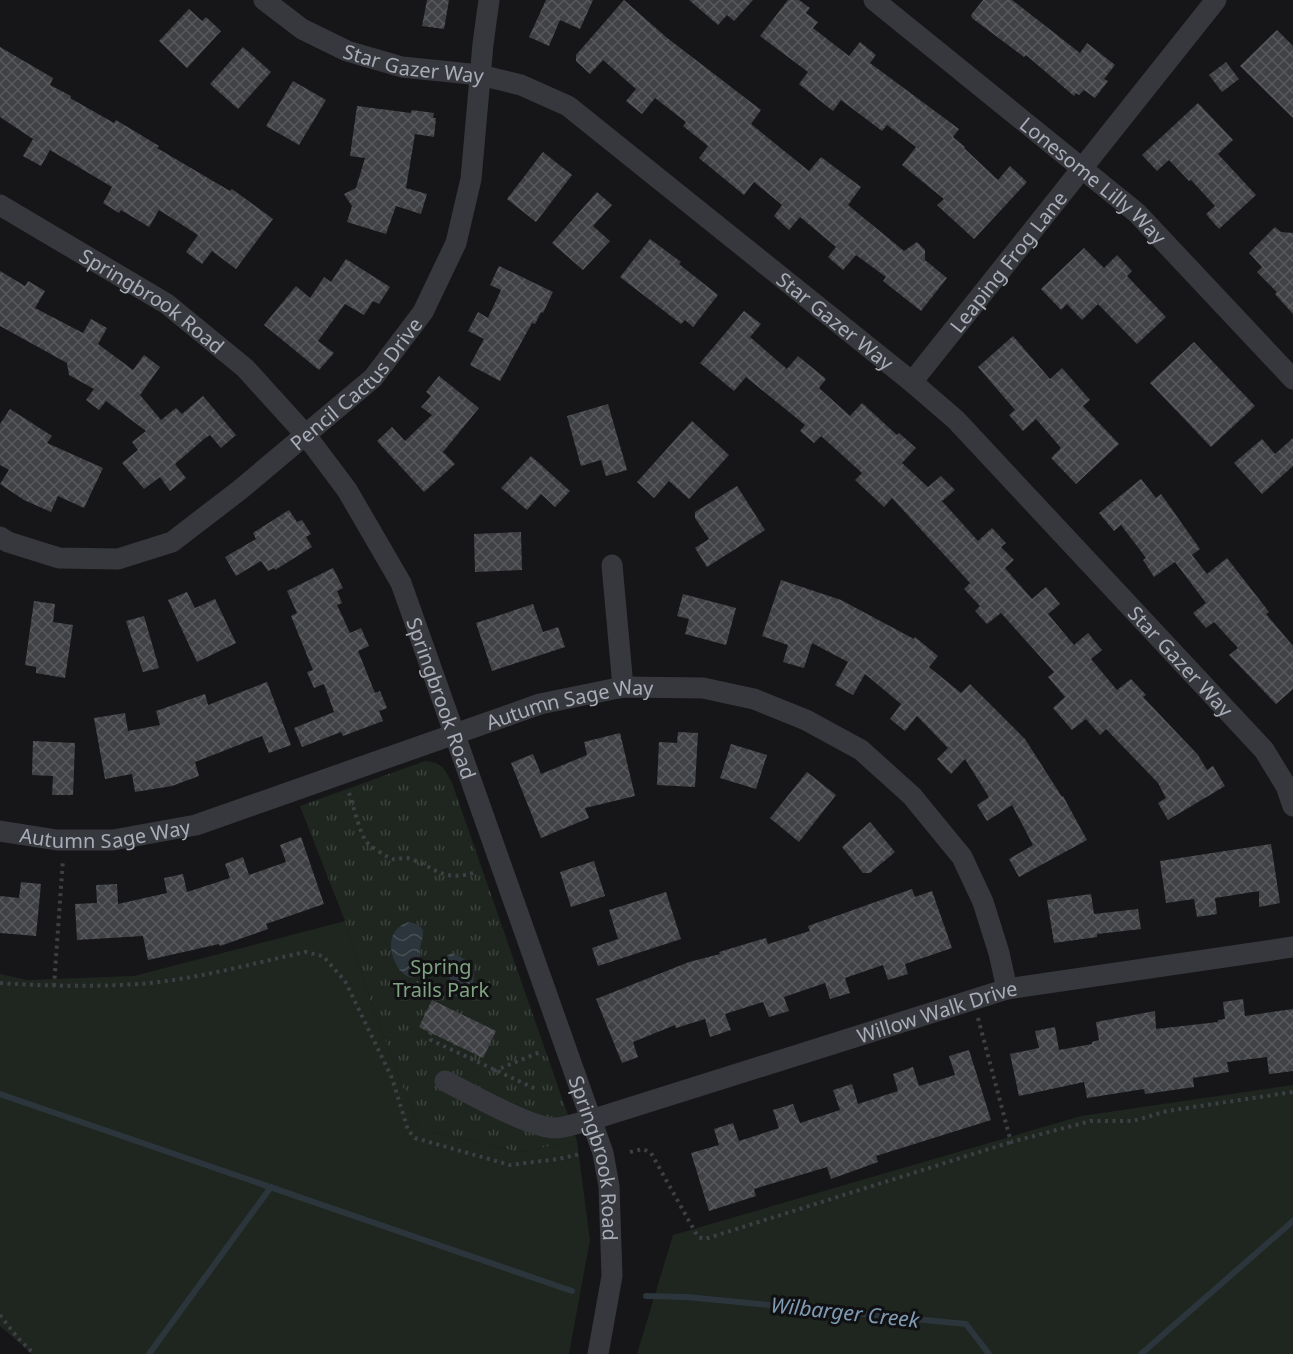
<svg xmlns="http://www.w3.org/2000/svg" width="1293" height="1354" font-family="'Noto Sans',sans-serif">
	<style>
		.grass { fill: #1e261f }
		.park { fill: url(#park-tufts) }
		.water { fill: url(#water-waves) }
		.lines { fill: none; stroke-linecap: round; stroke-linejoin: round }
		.stream { stroke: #2c353c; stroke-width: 6 }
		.building { fill: url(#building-cross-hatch) }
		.path { stroke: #3d3f44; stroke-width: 4; stroke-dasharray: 3 4.5; stroke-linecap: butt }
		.minor { stroke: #37383d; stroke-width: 21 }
		.labels { text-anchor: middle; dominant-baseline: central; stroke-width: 6; stroke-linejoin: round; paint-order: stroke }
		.street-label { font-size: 20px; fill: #a8adb8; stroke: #111113 }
		.park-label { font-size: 20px; fill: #7fa381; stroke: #111113 }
		.water-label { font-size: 21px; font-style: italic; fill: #7f9bb3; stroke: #111113 }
	</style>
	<defs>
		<pattern id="park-tufts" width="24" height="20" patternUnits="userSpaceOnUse" patternTransform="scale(1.5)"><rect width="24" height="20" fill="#1e261f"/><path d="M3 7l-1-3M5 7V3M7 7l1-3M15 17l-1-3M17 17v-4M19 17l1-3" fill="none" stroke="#3c433d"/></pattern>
		<pattern id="water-waves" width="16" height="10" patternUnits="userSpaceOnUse" patternTransform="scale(1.5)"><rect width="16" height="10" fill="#2c353c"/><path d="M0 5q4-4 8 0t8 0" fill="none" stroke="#485056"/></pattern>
		<pattern id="building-cross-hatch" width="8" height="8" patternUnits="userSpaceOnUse" patternTransform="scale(1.5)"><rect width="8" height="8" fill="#404145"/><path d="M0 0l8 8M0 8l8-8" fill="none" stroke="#595a5e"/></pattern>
	</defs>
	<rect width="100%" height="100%" fill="#161618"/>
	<!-- grass -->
	<g class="grass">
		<polygon points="345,921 372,1005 419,1129 519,1152 577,1141 590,1240 569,1354 32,1354 0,1326 0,974 27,980 134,976"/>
		<polygon points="1293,1085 1293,1354 637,1354 673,1235 1081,1116"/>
	</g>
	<!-- park -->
	<path class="park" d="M 425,761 C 443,763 444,768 452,783 L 577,1141 L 519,1152 L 419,1129 L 372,1005 L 345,921 L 300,806 Z"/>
	<!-- water -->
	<g class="water">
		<path d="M 409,922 C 433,927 419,938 420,954 C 421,959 423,963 424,969 C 408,1001 368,934 409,922 Z"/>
		<path d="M 451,953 C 497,966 462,1015 451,990 C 449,986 451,980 449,976 C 447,969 442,966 443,959 Z"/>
	</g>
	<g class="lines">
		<!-- stream -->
		<g class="stream">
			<polyline points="0,1094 572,1291"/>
			<polyline points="646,1296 687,1297 966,1324 989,1354"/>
			<polyline points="149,1354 271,1187"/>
			<polyline points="1141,1354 1293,1221"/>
		</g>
	</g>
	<!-- building -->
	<g class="building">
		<polygon points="427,0 449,0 444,29 422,26"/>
		<polygon points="546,0 593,0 580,29 560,20 549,46 529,37"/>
		<polygon points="624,0 666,37 761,110 751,124 809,171 821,157 861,187 848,205 904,251 917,242 925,250 925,260 947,278 921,311 883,281 886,277 856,255 843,270 828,257 836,247 800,217 789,230 774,216 782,205 754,182 744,195 699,158 708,146 683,126 686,122 655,98 642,114 626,101 636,89 603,60 590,74 576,61 576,55"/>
		<polygon points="689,0 753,0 734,21 727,15 718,25"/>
		<polygon points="788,0 799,0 810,8 806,13 818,22 813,28 849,56 860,42 876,55 870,63 959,129 953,137 965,147 964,148 998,180 1010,166 1027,182 974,239 937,205 944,199 902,165 916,147 887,125 882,131 841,100 833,111 799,84 808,72 760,36"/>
		<polygon points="983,0 1012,0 1080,53 1087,43 1115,65 1104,79 1108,81 1095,98 1084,90 1079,95 1076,93 1074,96 1026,55 1024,57 972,18 971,15"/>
		<polygon points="189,9 202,21 206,17 221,31 187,68 159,41"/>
		<polygon points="1277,30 1293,46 1293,118 1240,66"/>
		<polygon points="0,47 53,78 50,85 71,96 70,98 114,123 116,120 159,146 157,148 230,191 232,189 273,219 236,269 212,251 202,264 186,252 198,235 159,210 149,227 121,210 119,213 103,203 112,187 50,150 41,166 23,156 33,139 0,117"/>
		<polygon points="243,47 271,72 238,109 210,84"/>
		<polygon points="1226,62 1239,79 1222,92 1209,75"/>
		<polygon points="293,81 326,100 299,145 266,126"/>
		<polygon points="1198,103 1233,140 1218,154 1256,195 1219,229 1206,214 1215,206 1191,180 1189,181 1169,160 1157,171 1142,155"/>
		<polygon points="357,106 411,113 412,110 434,113 433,118 436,118 434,137 415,134 406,188 427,194 421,214 396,206 386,234 347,222 352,206 344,194 356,188 365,158 350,156"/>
		<polygon points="543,152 572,175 536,222 507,199"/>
		<polygon points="597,192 612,205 593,226 610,241 583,270 552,243"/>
		<polygon points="1275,227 1281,232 1293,233 1293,314 1275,294 1277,292 1257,272 1262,267 1249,253"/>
		<polygon points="650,239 681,262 679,264 718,295 693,327 685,320 681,324 620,277"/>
		<polygon points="1084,248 1104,268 1117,255 1132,271 1127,276 1166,317 1137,344 1098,304 1082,320 1067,304 1061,310 1041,289"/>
		<polygon points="346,259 390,287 379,304 373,301 364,315 345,304 318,341 334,353 319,370 264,325 296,286 310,298 324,277 331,282"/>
		<polygon points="499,266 553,292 543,313 541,312 535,324 532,323 500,381 470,365 484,339 468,331 478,312 488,318 501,290 490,285"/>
		<polygon points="0,271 25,286 28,281 45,291 35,308 83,333 91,319 107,328 98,344 133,370 144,355 160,367 140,395 161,420 176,408 182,414 203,396 236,435 221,448 210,435 204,439 175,464 186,478 170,491 160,477 144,489 122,463 138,450 132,442 146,431 106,401 99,410 86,400 94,389 69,375 67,363 0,326"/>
		<polygon points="744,311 761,324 750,337 787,369 798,356 826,379 819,388 850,416 862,403 897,435 899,433 916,448 902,463 928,487 941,476 955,490 942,501 978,541 992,528 1006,543 1001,547 1014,560 1005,568 1032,599 1046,587 1060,604 1048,614 1074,645 1088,633 1102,650 1091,659 1117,690 1131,679 1146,695 1143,697 1198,755 1207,770 1213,766 1225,786 1168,820 1158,803 1166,798 1158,783 1106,729 1100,735 1086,719 1072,730 1053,708 1065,697 1048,677 1054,672 1001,613 987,624 975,611 980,606 964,589 970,583 892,498 884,507 855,480 862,473 821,436 814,443 800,431 805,425 746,377 734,391 700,363"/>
		<polygon points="1013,336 1050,379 1062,368 1090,400 1083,406 1119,444 1076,484 1051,458 1061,448 1036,419 1023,431 1009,415 1015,410 978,367"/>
		<polygon points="1194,342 1255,406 1211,447 1150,383"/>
		<polygon points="439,376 479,408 443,452 455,464 424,492 377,441 392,427 405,441 432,415 421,407 431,396 426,392"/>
		<polygon points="608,404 627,470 606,476 601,460 581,466 567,416"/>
		<polygon points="10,409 52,436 47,443 103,468 84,508 58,496 51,512 24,500 0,484 9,470 0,465 0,424"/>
		<polygon points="692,421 729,455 689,499 669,481 654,498 637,482"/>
		<polygon points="1293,438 1293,466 1262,494 1234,463 1262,439 1275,454"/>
		<polygon points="531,456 570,491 555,507 541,494 527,510 501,488"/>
		<polygon points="1141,479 1156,498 1161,494 1200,549 1192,555 1207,574 1227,558 1269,612 1266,614 1293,646 1293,689 1276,704 1229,655 1238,648 1214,622 1206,628 1193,613 1206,603 1175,562 1154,577 1143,560 1146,558 1121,525 1114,531 1099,513"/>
		<polygon points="737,486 765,530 707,567 695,548 709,539 695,518 695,512"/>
		<polygon points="289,510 297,522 302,520 311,534 306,537 312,547 275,570 274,568 268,571 261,561 236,576 225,557 256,539 253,533"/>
		<polygon points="521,532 522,570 475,572 474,534"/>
		<polygon points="333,568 343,588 337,591 342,603 337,605 350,633 361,628 369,646 358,651 375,693 380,691 387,708 379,711 383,721 343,736 341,732 302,747 294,728 334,712 324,684 314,688 307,672 313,670 291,616 297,613 287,591"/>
		<polygon points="781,580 841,600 914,639 915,637 938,656 929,667 961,693 970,684 1025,739 1062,797 1063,796 1087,840 1019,877 1009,859 1033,845 1012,805 987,821 977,805 989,797 965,759 951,774 937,759 948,748 917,716 905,731 890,719 901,704 865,674 853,695 835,685 848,662 812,643 804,668 783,662 788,645 762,636"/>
		<polygon points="187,592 195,608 215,599 236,643 197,662 168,600"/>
		<polygon points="683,594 736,608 726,645 685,634 689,619 677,616"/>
		<polygon points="34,601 55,604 53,622 73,625 65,678 36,673 36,667 25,665"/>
		<polygon points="533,604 543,632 558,627 565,647 492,671 476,623"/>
		<polygon points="144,616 159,668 143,672 126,621"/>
		<polygon points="267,682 291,745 269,753 262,736 195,762 199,776 172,786 135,792 132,774 105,779 94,718 125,713 128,731 160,725 156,711 205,694 208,705"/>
		<polygon points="678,732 698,733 695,787 657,785 659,742 677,743"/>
		<polygon points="620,733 635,796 585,808 589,818 541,838 511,763 533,754 541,774 587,755 584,742"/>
		<polygon points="33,741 75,743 73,795 52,795 53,776 32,775"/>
		<polygon points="731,744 767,755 756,789 720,778"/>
		<polygon points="807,772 836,795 799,842 770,818"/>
		<polygon points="870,822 895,852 870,873 863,873 842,847"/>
		<polygon points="301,837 324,904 266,924 268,929 220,946 219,944 148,960 143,936 77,940 75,904 97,903 96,885 117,884 118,904 167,893 164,878 183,874 187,892 230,878 225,864 243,857 249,875 286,862 280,845"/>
		<polygon points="1271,844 1280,903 1259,907 1259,891 1215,898 1217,914 1197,917 1194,899 1166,903 1160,861"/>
		<polygon points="594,861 605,896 571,907 560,872"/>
		<polygon points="21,882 41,884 36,936 0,933 0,896 19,898"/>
		<polygon points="912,889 915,897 932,891 952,948 905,964 908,974 888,980 883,965 845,978 850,993 830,999 825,983 784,997 789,1011 769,1017 763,1002 725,1014 731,1030 710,1037 705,1019 676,1028 675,1025 633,1042 638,1057 622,1063 596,999 689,962 720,954 719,952 766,938 768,944 810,931 808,926"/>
		<polygon points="666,892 681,939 598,966 592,948 618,939 609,910"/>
		<polygon points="1091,894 1094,914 1138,909 1141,929 1097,934 1097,937 1054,943 1047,900"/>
		<polygon points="1243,999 1245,1016 1293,1009 1293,1071 1269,1074 1267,1057 1227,1062 1229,1072 1193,1078 1194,1087 1145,1094 1144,1089 1087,1098 1084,1082 1019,1096 1010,1054 1039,1048 1035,1031 1055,1027 1059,1050 1092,1044 1092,1042 1099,1040 1096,1022 1155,1011 1156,1029 1218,1022 1218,1020 1225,1019 1223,1002"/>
		<polygon points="432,1000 496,1031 483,1058 419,1027"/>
		<polygon points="969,1050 991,1120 876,1156 878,1162 831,1179 827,1167 754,1189 756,1196 709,1211 691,1153 719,1145 714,1129 733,1123 739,1141 779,1128 773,1110 793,1104 800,1123 840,1110 833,1090 852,1084 858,1104 898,1091 893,1074 913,1067 919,1086 955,1075 949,1056"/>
	</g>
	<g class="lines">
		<!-- path -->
		<g class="path">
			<path d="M 349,793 C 353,804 360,834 366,841 C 369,846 388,858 393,859 C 399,860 405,856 411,859 C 439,870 445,882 476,872"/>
			<path d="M 0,983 C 46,986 92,987 138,984 C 194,980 250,964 305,952 L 323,956 L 345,981 L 392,1078 L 408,1130 L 415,1138 L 510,1165 L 558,1159 L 580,1154"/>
			<polyline points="54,986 63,859"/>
			<polyline points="978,1018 1011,1142 1091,1121 1133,1121 1167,1111 1293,1092"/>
			<polyline points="431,1032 429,1036 431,1040 538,1090"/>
			<polyline points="494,1071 540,1052"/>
			<polyline points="630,1152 643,1149 651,1153 698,1237 705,1239 1011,1142"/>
			<polyline points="0,1315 17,1337 34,1354"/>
		</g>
		<!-- minor -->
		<g class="minor">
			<path id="s1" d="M 264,0 L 302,29 L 347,51 L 402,67 L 480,75 L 521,85 L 568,106 L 912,382 L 956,420 L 1264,750 L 1286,786 L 1293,806"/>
			<path id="s2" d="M 874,0 L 1137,213 L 1293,379"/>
			<path id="s3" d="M 0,205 L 167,304 L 245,368 L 305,434 L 347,490 L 401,583 L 603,1153 L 609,1186 L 612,1276 L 598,1354"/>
			<path id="s4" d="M 912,382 L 1216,0"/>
			<path id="s5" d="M 0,537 L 8,542 L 59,558 L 118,559 L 172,542 L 241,489 L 373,378 L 423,312 L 456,243 L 471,179 L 483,44 L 489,0"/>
			<polyline points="612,565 623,687"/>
			<path id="s6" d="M 0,831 L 57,840 L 113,840 L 196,825 L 540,704 L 623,687 L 703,688 L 754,699 L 806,720 L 861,750 L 912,796 L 962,857 L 983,902 L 999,953 L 1007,989"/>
			<path id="s7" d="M 445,1081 C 469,1093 531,1128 554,1128 C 566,1128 580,1122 591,1120 L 1007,989 L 1293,947"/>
		</g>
	</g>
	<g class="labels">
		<!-- street labels -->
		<g class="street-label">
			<text stroke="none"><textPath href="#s1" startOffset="166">Star Gazer Way</textPath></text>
			<text stroke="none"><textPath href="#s2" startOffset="284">Lonesome Lilly Way</textPath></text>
			<text stroke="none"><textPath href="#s4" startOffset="154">Leaping Frog Lane</textPath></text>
			<text stroke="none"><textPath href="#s3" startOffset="180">Springbrook Road</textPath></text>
			<text stroke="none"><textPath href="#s1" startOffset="670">Star Gazer Way</textPath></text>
			<text stroke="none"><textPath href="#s5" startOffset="422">Pencil Cactus Drive</textPath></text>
			<text stroke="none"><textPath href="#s1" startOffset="1156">Star Gazer Way</textPath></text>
			<text stroke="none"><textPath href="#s3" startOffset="684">Springbrook Road</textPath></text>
			<text stroke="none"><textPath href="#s6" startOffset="592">Autumn Sage Way</textPath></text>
			<text stroke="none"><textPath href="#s6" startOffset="106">Autumn Sage Way</textPath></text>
			<text stroke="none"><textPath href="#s7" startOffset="520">Willow Walk Drive</textPath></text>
			<text stroke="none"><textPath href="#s3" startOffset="1170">Springbrook Road</textPath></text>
		</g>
		<!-- park labels -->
		<g class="park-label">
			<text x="441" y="966">Spring<tspan x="441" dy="23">Trails Park</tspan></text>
		</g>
		<!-- water labels -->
		<g class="water-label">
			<text transform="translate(845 1312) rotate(6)">Wilbarger Creek</text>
		</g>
	</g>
</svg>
